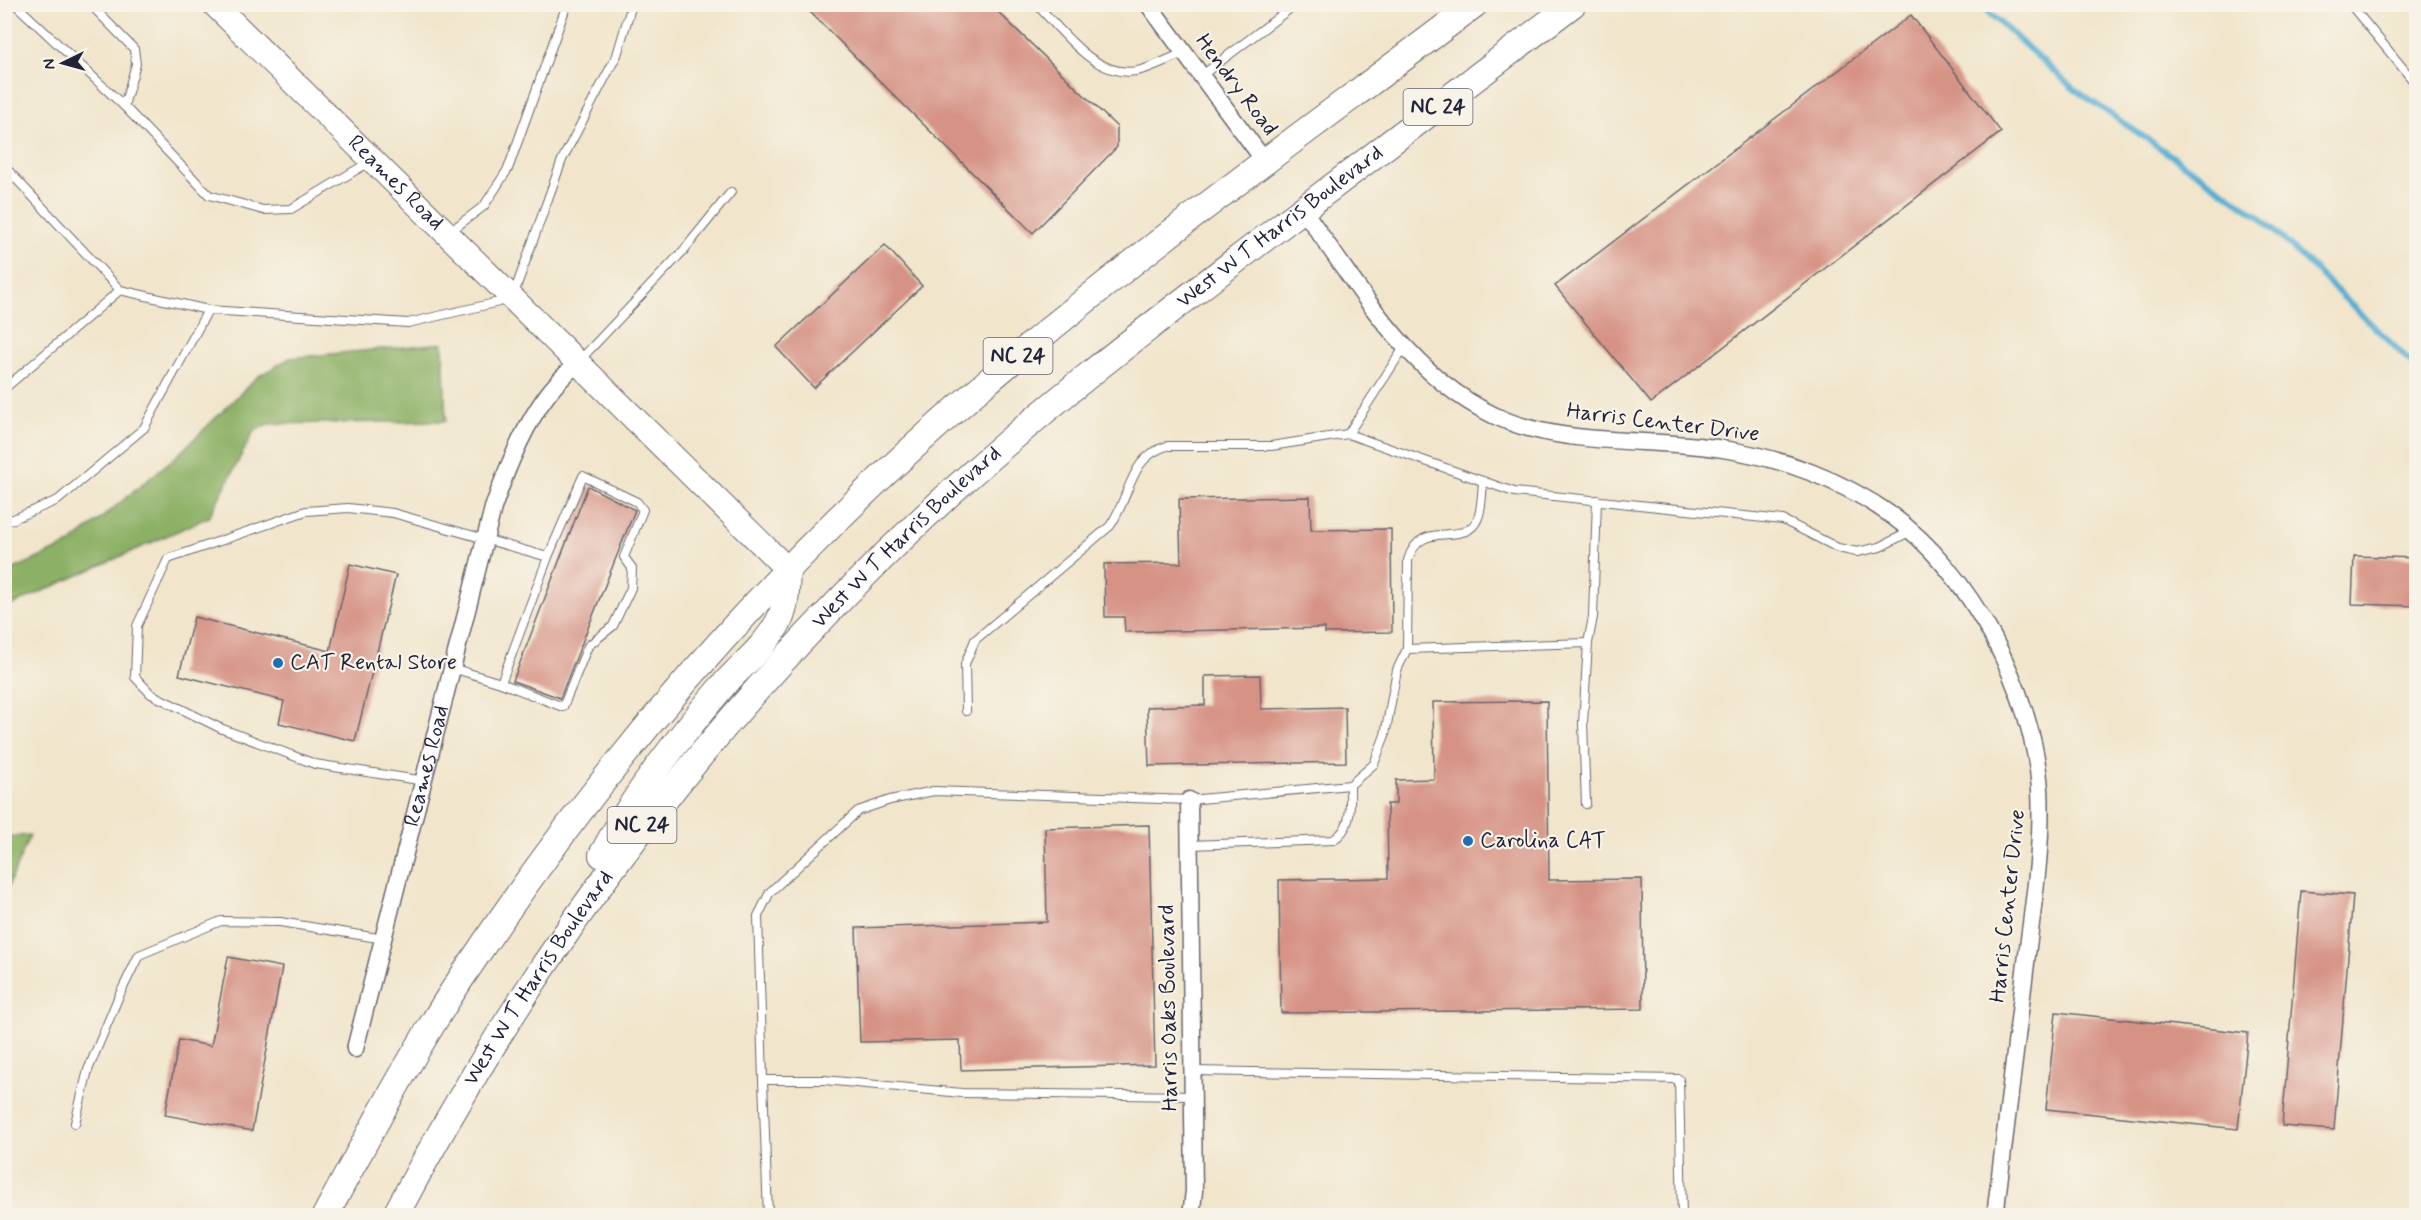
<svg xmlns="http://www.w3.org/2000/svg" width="2421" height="1220" font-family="Mynerve,sans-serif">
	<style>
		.forest { fill: #8cb065; stroke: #576950; stroke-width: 1.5 }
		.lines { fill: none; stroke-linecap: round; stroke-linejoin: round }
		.stream { stroke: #54add2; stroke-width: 6 }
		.building { fill: #d69385 }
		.service-casing { stroke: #6a666d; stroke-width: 10 }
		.minor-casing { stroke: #6a666d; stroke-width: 19 }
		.secondary-casing { stroke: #6a666d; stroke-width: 26 }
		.primary-casing { stroke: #6a666d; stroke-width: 28 }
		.service { stroke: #fff; stroke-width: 8 }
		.minor { stroke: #fff; stroke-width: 16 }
		.secondary { stroke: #fff; stroke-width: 24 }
		.primary { stroke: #fff; stroke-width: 26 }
		.poi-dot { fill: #1f6fb2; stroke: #f7f3e8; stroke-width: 2 }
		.labels { text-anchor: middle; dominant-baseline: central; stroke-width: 4.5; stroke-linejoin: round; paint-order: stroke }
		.shield { fill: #f7f3e8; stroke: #62616f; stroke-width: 1.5 }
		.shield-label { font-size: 21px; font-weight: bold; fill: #22223b }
		.street-label { font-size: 22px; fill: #22223b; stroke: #f7f3e8 }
		.poi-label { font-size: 22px; fill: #22223b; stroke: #f7f3e8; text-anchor: start }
	</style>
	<rect width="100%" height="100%" fill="#f7f3e8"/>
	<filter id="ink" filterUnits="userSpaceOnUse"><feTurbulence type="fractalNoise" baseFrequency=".0167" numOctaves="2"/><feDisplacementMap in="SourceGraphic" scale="12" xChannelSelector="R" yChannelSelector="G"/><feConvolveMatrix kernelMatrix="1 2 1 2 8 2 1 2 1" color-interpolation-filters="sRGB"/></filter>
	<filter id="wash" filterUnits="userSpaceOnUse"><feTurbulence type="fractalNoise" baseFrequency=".008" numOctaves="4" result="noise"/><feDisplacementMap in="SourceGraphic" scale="24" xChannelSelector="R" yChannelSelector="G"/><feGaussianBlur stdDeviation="1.35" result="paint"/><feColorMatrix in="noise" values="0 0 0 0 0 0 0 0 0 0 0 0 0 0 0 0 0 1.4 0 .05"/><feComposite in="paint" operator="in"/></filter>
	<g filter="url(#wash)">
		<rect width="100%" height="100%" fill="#f1e5cb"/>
		<!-- forest -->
		<g class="forest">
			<polygon points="443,343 446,421 268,424 254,431 209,517 5,608 5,573 70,544 179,454 257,377 290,358"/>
			<polygon points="30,835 5,894 5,837"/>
		</g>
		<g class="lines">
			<!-- stream -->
			<polyline class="stream" points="1979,4 2074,89 2258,215 2416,367"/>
		</g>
		<g id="blocks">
			<!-- building -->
			<g class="building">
				<polygon points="802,4 990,4 1117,127 1117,147 1033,233"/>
				<polygon points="1911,15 2001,132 1651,403 1555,286"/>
				<polygon points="885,245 922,286 814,388 776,347"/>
				<polygon points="588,486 635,510 560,698 513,681"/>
				<polygon points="1310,497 1311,530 1391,529 1392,632 1325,633 1325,628 1125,632 1124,617 1105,617 1104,564 1181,563 1179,499"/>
				<polygon points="2354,556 2416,558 2416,606 2352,604"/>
				<polygon points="350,564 396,575 355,741 279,723 284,701 179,675 194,617 330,651"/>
				<polygon points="1260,675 1261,709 1345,707 1346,762 1149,766 1147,707 1205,705 1205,676"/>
				<polygon points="1547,701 1549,880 1642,879 1643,1009 1281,1013 1279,880 1388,878 1387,804 1396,804 1396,780 1434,779 1433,702"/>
				<polygon points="1149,825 1155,1065 961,1070 960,1040 860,1042 856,928 1047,922 1045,828"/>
				<polygon points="2301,891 2353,895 2334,1130 2282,1126"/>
				<polygon points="228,957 282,967 252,1131 165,1115 179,1040 211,1046"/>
				<polygon points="2056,1012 2248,1033 2238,1129 2046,1109"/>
			</g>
		</g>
	</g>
	<g filter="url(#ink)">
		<use href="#blocks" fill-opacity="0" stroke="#6a666d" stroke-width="1.5"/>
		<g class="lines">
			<!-- service casing -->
			<g class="service-casing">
				<g id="service">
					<polyline points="15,4 124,106 209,195 263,210 291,209 371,161"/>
					<polyline points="90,4 134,49 136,64 124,106"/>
					<path d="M 1036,4 C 1063,31 1097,82 1141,70 C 1155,66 1170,58 1184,53"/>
					<polyline points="2350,4 2416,84"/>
					<polyline points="1201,76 1296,4"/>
					<polyline points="4,166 120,290 208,310 408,323 512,299 562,160 617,55 632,4"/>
					<polyline points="448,233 484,206 508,169 567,4"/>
					<polyline points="1405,346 1348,434 1514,492 1783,520 1838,548 1857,552 1880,547 1909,532"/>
					<polyline points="579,361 684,250 731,192"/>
					<polyline points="4,389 120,290"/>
					<polyline points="4,523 58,500 144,428 208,310"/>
					<polyline points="1588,643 1593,617 1597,500"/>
					<path d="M 1407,649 L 1408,560 C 1421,516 1465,550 1478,518 C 1482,508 1482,493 1483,481"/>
					<polyline points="452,668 501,683"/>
					<path d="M 966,711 L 965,664 L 975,640 L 1110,526 C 1131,496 1129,457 1167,446 L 1271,446 L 1348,434"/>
					<polyline points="425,781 315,764 220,728 151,694 135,677 137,626 168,559 306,511 348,508 393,513 548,557 583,476 637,502 643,510 624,557 632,568 631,588 613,626 588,646 563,707 501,683 548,557"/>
					<path d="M 1189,845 L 1333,840 C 1353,828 1350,807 1350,785"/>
					<polyline points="1193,1071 1679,1079 1682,1216"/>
					<polyline points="763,1080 758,916 770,892 858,811 890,800 934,791 1189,800 1350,785 1374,764 1385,735 1397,670 1407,649 1588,643 1583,723 1586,804"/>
					<polyline points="75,1123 88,1070 118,998 139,955 221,921 280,922 384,939"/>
					<polyline points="768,1216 763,1080 824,1080 962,1093 1193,1096"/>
				</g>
			</g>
			<!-- minor casing -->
			<g class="minor-casing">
				<g id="minor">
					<polyline points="1148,4 1266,163"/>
					<path d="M 1303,210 C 1360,288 1413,384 1507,421 C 1570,446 1656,438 1723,449 C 1782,458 1842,480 1891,515 C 1971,572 2033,692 2040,789 C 2043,847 2033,905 2026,963 C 2016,1047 2005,1131 1995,1216"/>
					<polyline points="1189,800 1194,1191 1191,1216"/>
					<path id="s1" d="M 355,1049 L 493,508 C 506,470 523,427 548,394 C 556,383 567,373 577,363"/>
				</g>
			</g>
			<!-- secondary casing -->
			<g class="secondary-casing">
				<g id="secondary">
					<path id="s2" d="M 214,4 L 787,569"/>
				</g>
			</g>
			<!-- primary casing -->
			<g class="primary-casing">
				<g id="primary">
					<path d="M 602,855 C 633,796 677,740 720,689 C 739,667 767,646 780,619 C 787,603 786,586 787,569"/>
					<path d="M 325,1216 C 368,1136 411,1055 460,980 C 605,759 779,561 979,389 C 1137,252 1308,131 1475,4"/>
					<path id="s3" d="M 395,1216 C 542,937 725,698 958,486 C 1056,397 1161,318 1265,238 C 1368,160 1470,82 1573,4"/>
				</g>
			</g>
			<!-- service -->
			<use href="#service" class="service"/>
			<!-- minor -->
			<use href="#minor" class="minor"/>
			<!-- secondary -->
			<use href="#secondary" class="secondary"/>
			<!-- primary -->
			<use href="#primary" class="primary"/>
		</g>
	</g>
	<!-- markers -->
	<g class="poi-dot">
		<circle cx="278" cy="663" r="6"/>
		<circle cx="1468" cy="841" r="6"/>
	</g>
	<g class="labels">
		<!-- shield labels -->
		<g class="shield">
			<rect x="1403.5" y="89" width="69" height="36" rx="4.5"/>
			<rect x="983.5" y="338" width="69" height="36" rx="4.5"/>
			<rect x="607.5" y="807" width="69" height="36" rx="4.5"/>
		</g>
		<g class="shield-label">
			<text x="1438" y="107">NC 24</text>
			<text x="1018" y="356">NC 24</text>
			<text x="642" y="825">NC 24</text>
		</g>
		<!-- street labels -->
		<g class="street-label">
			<text transform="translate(1236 85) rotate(53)">Hendry Road</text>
			<text stroke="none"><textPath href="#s2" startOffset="255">Reames Road</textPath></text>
			<text stroke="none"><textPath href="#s3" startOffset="1340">West W T Harris Boulevard</textPath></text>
			<text transform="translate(1663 423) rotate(7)">Harris Center Drive</text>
			<text stroke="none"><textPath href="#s3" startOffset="854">West W T Harris Boulevard</textPath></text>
			<text stroke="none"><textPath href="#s1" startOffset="292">Reames Road</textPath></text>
			<text transform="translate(2008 906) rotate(-84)">Harris Center Drive</text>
			<text stroke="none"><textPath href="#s3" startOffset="278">West W T Harris Boulevard</textPath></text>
			<text transform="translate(1169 1008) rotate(-91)">Harris Oaks Boulevard</text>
		</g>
		<!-- poi labels -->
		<g class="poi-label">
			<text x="290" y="663">CAT Rental Store</text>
			<text x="1480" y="841">Carolina CAT</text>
		</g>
	</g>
	<!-- margin -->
	<rect width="2421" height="1220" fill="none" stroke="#f7f3e8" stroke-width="24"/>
	<!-- north arrow -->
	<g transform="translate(63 63) rotate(265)" stroke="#f7f3e8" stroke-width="4.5" paint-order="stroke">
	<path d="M0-4.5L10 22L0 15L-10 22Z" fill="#22223b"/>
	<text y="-9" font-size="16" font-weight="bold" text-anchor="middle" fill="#22223b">N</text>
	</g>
</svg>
